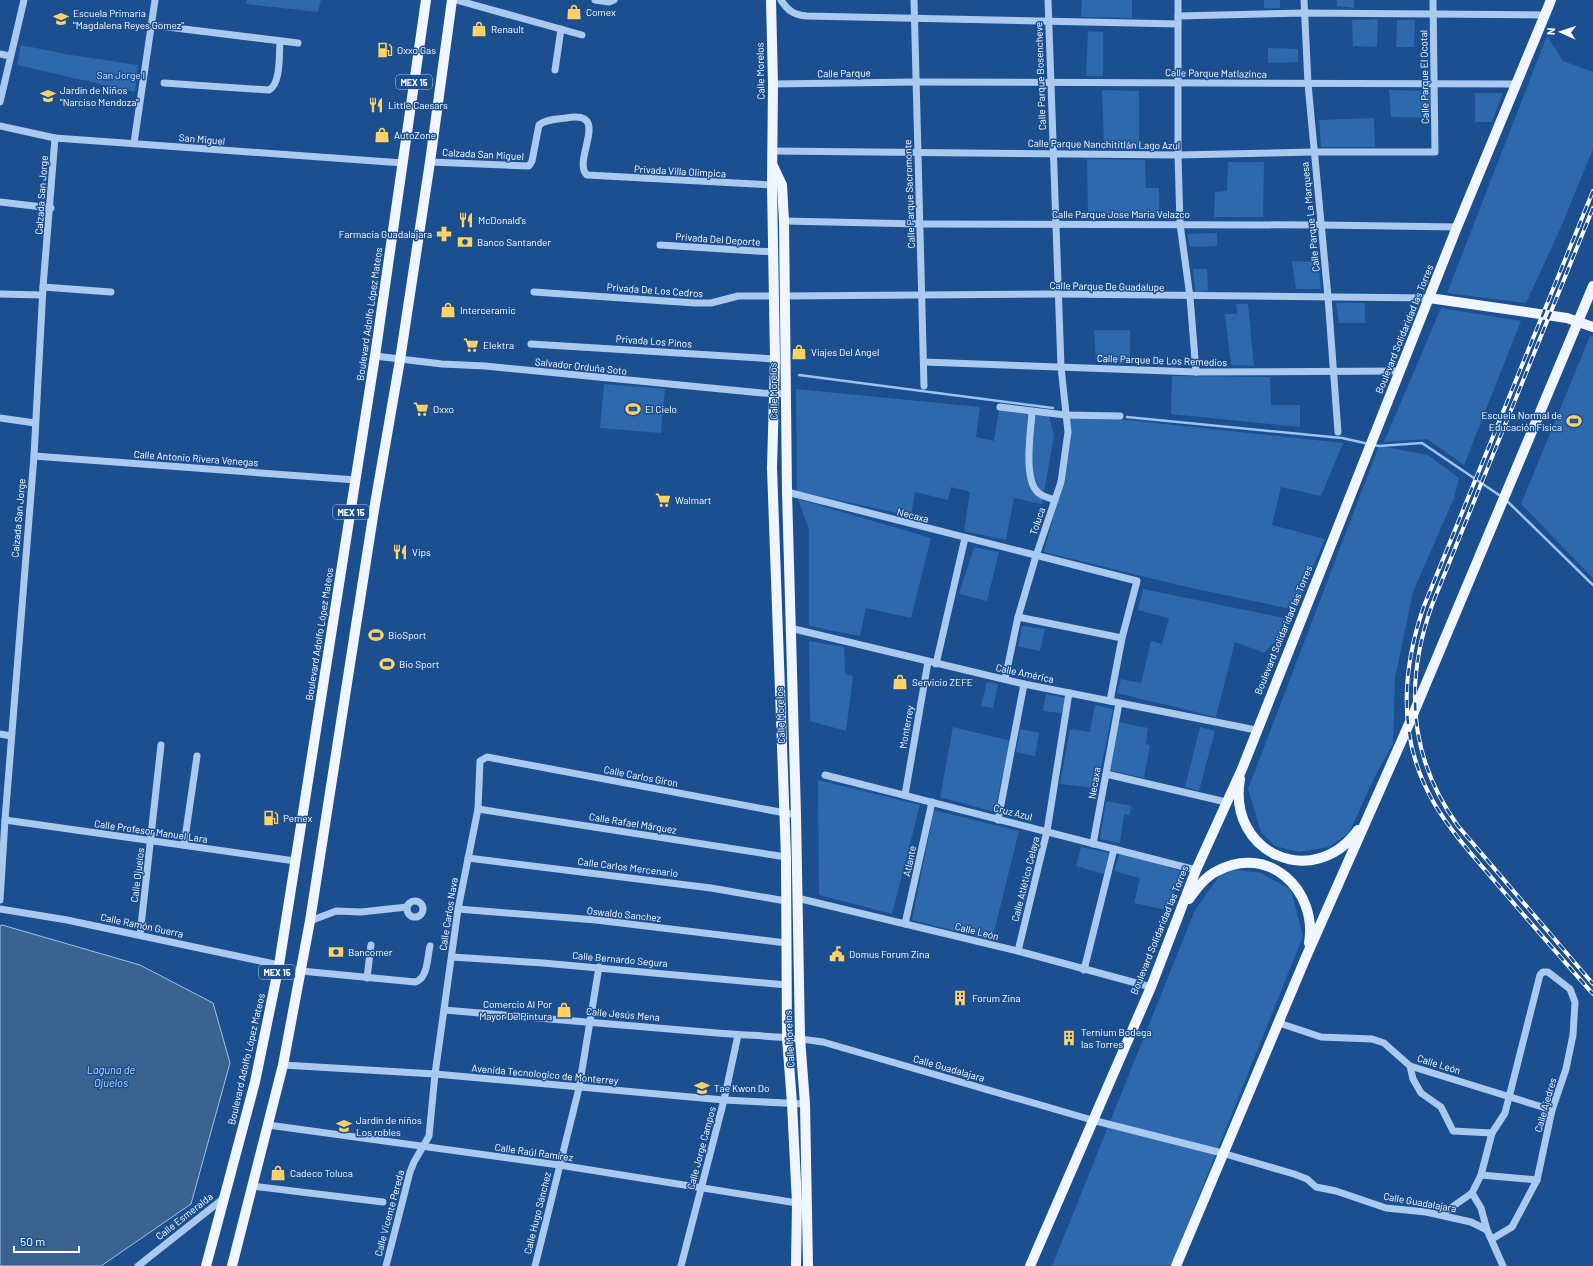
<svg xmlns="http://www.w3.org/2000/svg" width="1593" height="1266" font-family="Barlow,sans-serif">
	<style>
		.green { fill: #2e69ad }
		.water { fill: #3c6290; stroke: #9cc4f0 }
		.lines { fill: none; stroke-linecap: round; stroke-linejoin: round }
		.stream { stroke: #9cc4f0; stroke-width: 2.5 }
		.minor { stroke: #a9c9ee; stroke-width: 7 }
		.major { stroke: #f0f6ff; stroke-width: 10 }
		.rail-casing { stroke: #fff; stroke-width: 4 }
		.rail { stroke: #1b4f8f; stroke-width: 2.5; stroke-dasharray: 8; stroke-linecap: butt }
		.labels { text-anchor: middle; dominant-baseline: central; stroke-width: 3; stroke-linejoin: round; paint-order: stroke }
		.shield { fill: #1b4f8f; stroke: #bbcadd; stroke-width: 1 }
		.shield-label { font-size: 9px; font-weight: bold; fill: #fff }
		.poi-label { font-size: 10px; fill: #fff; stroke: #1b4f8f; text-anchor: start }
		.street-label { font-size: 10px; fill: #fff; stroke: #1b4f8f }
		.park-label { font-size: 10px; fill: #cfe3fa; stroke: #1b4f8f }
		.water-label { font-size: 11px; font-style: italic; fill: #b5d3f5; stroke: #1b4f8f }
	</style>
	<rect width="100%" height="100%" fill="#1b4f8f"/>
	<!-- green -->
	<g class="green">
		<polygon points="247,0 321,0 318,12 246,4"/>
		<polygon points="1082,0 1132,0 1132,18 1081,17"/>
		<rect x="1264" y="0" width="16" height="8"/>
		<polygon points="1337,0 1354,0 1354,8 1337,6"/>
		<polygon points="1378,19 1377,47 1353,46 1352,20"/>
		<polygon points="1397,20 1415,20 1414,47 1396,47"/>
		<polygon points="1088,31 1103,32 1103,76 1086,76"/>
		<polygon points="1547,36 1563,61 1593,72 1593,149 1561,227 1526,303 1447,293"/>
		<polygon points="21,45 71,55 138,65 135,92 17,65"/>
		<polygon points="1268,48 1298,49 1298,62 1268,63"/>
		<polygon points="1102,90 1139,91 1139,146 1104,146"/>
		<polygon points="1389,90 1431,91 1433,118 1391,117"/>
		<polygon points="1475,93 1503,93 1492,122 1475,122"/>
		<polygon points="1374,118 1375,147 1321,147 1319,120"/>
		<polygon points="1087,159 1145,160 1146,188 1159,188 1159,216 1088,215"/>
		<polygon points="1228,162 1264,162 1263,217 1214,217 1215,192 1227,191"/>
		<polygon points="1217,233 1217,246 1190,247 1187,234"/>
		<polygon points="1292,261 1318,262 1321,289 1296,289"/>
		<polygon points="1193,269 1207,269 1208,291 1195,292"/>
		<polygon points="1336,303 1365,303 1365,323 1339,323"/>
		<polygon points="1236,304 1248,304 1254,366 1231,365 1225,314 1237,314"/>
		<polygon points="1441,308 1521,321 1464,465 1427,439 1384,442"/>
		<polygon points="1094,330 1130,330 1130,363 1096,362"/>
		<polygon points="1590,336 1593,337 1593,578 1521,504"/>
		<polygon points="1172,376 1270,377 1271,405 1300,405 1300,427 1171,414"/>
		<polygon points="604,384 665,389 661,433 600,428"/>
		<polygon points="796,389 980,407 976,437 994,441 999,410 1048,412 1054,435 1042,504 1014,498 1006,540 964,531 970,492 951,487 948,500 915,492 911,516 797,491"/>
		<polygon points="1061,413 1343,443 1321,496 1281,487 1272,525 1325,539 1295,610 1178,585 1044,552 1056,506 1069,425"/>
		<polygon points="1379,446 1428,455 1459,478 1454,498 1413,592 1395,678 1393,744 1374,778 1349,833 1329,847 1299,852 1275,846 1261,832 1248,789"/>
		<polygon points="798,499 931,538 911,618 866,608 860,636 809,626 809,530"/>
		<polygon points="974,547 999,552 987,601 959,594"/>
		<polygon points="1143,589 1289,619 1282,634 1264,653 1235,642 1216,717 1117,693 1121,679 1141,683 1151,641 1162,644 1169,618 1138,610"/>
		<polygon points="1022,626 1045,629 1040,651 1018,646"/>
		<polygon points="809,641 844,647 845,674 853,676 846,731 810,721"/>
		<polygon points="987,682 998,684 993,708 981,706"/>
		<polygon points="1046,694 1065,698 1062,713 1043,711"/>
		<polygon points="1095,705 1113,709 1097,788 1060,784 1070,729 1090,732"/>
		<polygon points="1118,722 1148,728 1146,744 1150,745 1144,778 1109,770"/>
		<polygon points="953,727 1011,741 994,812 940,797"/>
		<polygon points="1200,727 1215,731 1199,791 1185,787"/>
		<polygon points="1020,729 1039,733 1035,756 1016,752"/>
		<polygon points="818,780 920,805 892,914 819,895"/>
		<polygon points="1106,801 1132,806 1129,815 1124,814 1120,843 1100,839"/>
		<polygon points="934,810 1019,831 992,940 912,920"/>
		<polygon points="1081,847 1109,853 1104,874 1076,866"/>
		<polygon points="1120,852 1184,872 1167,910 1134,903 1140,878 1114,871"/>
		<polygon points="1225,868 1261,873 1291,890 1303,936 1171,1266 1052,1266 1195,910"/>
	</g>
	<!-- water -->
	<polygon class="water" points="2,925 140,965 213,1003 230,1063 191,1204 101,1266 0,1266 0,926"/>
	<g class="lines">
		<!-- stream -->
		<g class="stream">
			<polyline points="799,375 1053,408"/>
			<polyline points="1127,417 1342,438 1369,444"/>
			<polyline points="1374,445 1379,446 1422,443 1502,497"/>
			<polyline points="1506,500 1593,585"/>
		</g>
		<!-- minor -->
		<g class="minor">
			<polyline points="456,0 582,35"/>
			<polyline points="595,0 609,2 614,0"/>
			<path d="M 781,0 C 788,11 794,15 807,16 L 1178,24"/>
			<polyline points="914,0 924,386"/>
			<polyline points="1178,0 1178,155 1180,224 1190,297 1196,372"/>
			<polyline points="1304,0 1308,84 1328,297 1338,432"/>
			<polyline points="1178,16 1304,13 1545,15"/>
			<polyline points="151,25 298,43"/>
			<polyline points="0,54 10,56"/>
			<polyline points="555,70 561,29"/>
			<path d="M 164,83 L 269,90 C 281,84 279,54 280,41"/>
			<polyline points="773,84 915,82 1516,84"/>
			<polyline points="0,102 24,0"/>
			<polyline points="0,126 55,138 403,163"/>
			<polyline points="134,143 155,0"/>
			<polyline points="773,151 1178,155 1313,152 1435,152 1433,0"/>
			<path d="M 430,162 L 529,166 L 532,161 L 539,125 C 546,119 557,119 566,118 C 613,109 571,161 587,175 L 772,185"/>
			<polyline points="0,202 51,208"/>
			<polyline points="784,221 920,224 1321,225 1457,227"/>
			<polyline points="660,245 774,252"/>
			<polyline points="43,287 111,292"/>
			<polyline points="534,292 695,303 711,303 738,296 774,296"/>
			<polyline points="0,294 42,295"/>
			<polyline points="785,296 1059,294 1429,298"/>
			<polyline points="531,344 775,359"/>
			<polyline points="375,356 442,364 485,366 762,393 785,394"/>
			<polyline points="924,362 1196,372 1400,371"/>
			<polyline points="1000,407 1065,415 1120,416"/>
			<path d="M 1032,412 C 1031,431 1022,483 1040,494 C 1044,497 1050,498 1055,500"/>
			<polyline points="0,418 35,423"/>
			<polyline points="34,456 356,480"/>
			<polyline points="787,492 1137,581 1122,638 1110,701"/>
			<polyline points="1018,617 1122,638"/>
			<polyline points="790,628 1024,684 1256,730"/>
			<polyline points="936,664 965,538"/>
			<polyline points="1005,679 1018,617 1036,556 1061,482 1068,432 1061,367 1048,0"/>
			<polyline points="0,734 11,736"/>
			<polyline points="1106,774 1226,802"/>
			<polyline points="825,775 1196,870"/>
			<polyline points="905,795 928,662"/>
			<polyline points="478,809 786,857"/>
			<polyline points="5,820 295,861"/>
			<polyline points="998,820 1024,684"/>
			<polyline points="1093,844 1119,703"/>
			<polyline points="184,845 197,756"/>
			<polyline points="468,858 711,888 786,901"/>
			<polyline points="797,898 1018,951 1151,987"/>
			<polyline points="0,900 5,820 34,456 43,287 55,138"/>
			<circle cx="415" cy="909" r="8"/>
			<polyline points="0,909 67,920 279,965"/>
			<polyline points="458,909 596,920 786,943"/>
			<polyline points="310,921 336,911 361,912 407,907"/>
			<polyline points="905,924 932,802"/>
			<polyline points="140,935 161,745"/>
			<polyline points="1018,951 1047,831 1069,693"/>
			<polyline points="452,957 543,963 787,985"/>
			<polyline points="1084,970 1114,849"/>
			<path d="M 301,971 L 415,982 C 428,979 427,958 430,946"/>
			<polyline points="367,978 371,945"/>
			<path d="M 444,1010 C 535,1017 626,1025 717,1033 C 752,1036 788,1036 823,1042 L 1092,1120 L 1222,1153 L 1294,1174 L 1307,1179 L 1316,1187 L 1336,1191 L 1386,1208 L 1426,1212 L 1471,1222 L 1487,1230 L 1503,1266"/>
			<polyline points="1279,1023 1321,1037 1372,1039 1384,1043 1410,1066 1552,1110"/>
			<polyline points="283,1065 435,1074 724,1100 805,1104"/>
			<polyline points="1410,1066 1413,1079 1421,1093 1441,1107 1453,1131 1492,1133 1505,1113 1540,975 1543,972 1548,972 1570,989 1575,1002 1573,1035 1566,1069 1552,1110 1537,1180 1512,1227 1492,1239"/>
			<polyline points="268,1125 559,1165 797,1203"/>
			<polyline points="1481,1175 1492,1133"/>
			<polyline points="252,1186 383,1202"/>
			<polyline points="1472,1193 1481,1208 1487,1230"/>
			<polyline points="1442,1214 1472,1193 1481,1175 1537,1180"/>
			<polyline points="138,1266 224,1198"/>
			<polyline points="386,1266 410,1172 414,1162 429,1136 435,1074 458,909 478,809 480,761 487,757 796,815"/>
			<polyline points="535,1266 579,1088 599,967"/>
			<polyline points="681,1266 724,1100 738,1035"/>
		</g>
		<!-- major -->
		<g class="major">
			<polyline points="771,0 773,84 772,185 775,359 772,468 786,857 787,1038 792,1103 797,1203 796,1266"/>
			<polyline points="773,166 782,185 784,221 787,492 796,815 800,1038 805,1104 808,1266"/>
			<polyline points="1429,298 1567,318 1593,327"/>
			<path d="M 1240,779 C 1227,854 1314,891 1358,830"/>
			<path d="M 1189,899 C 1197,888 1205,877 1217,871 C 1268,843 1318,890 1309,943"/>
			<polyline points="206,1266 255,1082 279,965 375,356 426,0"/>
			<polyline points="232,1266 283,1065 310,921 374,510 400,360 430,162 452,0"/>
			<polyline points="1030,1266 1151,987 1196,870 1242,769 1457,227 1551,0"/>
			<polyline points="1176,1266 1306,957 1409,724 1593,286"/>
		</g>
		<!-- rail casing -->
		<g class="rail-casing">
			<g id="rail">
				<path d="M 1593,191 L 1424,606 C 1401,672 1398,741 1434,803 C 1451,832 1475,858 1497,884 C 1529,921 1561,958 1593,994"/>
				<path d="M 1593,208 L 1432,605 C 1404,683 1409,758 1458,826 L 1593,984"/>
			</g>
		</g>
		<!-- rail -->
		<use href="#rail" class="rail"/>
	</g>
	<!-- icons -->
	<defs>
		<g id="shop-bare" transform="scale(1.2)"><path d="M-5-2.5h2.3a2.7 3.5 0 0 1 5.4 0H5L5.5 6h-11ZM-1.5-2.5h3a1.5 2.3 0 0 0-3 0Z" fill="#ffd166" stroke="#1b4f8f" stroke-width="2.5" paint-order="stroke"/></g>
		<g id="school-bare" transform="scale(1.2)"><path d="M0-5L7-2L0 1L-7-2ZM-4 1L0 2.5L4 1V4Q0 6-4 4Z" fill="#ffd166" stroke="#1b4f8f" stroke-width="2.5" paint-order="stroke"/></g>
		<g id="fuel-bare" transform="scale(1.2)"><path d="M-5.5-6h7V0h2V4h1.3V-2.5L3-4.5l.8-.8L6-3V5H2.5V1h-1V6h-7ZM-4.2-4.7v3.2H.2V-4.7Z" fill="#ffd166" stroke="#1b4f8f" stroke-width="2.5" paint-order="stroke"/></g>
		<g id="restaurant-bare" transform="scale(1.2)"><path d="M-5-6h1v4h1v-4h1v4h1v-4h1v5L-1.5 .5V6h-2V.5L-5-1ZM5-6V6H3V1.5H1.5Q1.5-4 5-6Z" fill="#ffd166" stroke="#1b4f8f" stroke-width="2.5" paint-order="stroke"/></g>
		<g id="pharmacy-bare" transform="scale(1.2)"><path d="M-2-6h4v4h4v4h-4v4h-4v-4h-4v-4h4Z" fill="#ffd166" stroke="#1b4f8f" stroke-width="2.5" paint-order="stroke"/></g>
		<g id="bank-bare" transform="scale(1.2)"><path d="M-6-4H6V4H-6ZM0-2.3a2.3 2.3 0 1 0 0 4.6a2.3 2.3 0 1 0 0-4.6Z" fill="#ffd166" stroke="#1b4f8f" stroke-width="2.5" paint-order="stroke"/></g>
		<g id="supermarket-bare" transform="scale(1.2)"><path d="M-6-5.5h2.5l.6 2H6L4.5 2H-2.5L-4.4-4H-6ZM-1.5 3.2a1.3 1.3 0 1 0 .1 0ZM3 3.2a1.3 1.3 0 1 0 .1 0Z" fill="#ffd166" stroke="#1b4f8f" stroke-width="2.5" paint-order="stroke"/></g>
		<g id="stadium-bare" transform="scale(1.2)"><path d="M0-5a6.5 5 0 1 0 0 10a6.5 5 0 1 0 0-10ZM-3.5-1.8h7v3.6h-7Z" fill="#ffd166" stroke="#1b4f8f" stroke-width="2.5" paint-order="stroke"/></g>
		<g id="civic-bare" transform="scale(1.2)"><path d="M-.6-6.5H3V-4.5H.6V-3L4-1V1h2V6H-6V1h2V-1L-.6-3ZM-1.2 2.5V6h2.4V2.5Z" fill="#ffd166" stroke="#1b4f8f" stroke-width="2.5" paint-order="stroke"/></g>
		<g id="building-bare" transform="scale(1.2)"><path d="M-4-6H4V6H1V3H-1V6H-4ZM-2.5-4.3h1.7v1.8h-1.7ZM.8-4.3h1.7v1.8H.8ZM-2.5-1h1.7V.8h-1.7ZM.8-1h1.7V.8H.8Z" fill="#ffd166" stroke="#1b4f8f" stroke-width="2.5" paint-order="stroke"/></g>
	</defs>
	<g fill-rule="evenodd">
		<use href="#shop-bare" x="574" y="12"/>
		<use href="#school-bare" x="61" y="19"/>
		<use href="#shop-bare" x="479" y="29"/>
		<use href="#fuel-bare" x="385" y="50"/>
		<use href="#school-bare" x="48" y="96"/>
		<use href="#restaurant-bare" x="376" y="105"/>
		<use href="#shop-bare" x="382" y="135"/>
		<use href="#restaurant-bare" x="466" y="220"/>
		<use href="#pharmacy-bare" x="444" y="234"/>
		<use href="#bank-bare" x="465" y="242"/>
		<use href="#shop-bare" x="448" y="310"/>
		<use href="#supermarket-bare" x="471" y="345"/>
		<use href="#shop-bare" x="799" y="352"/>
		<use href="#supermarket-bare" x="421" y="409"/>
		<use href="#stadium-bare" x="633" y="409"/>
		<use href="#stadium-bare" x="1574" y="421"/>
		<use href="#supermarket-bare" x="663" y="500"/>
		<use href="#restaurant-bare" x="400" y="552"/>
		<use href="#stadium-bare" x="376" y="635"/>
		<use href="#stadium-bare" x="387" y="664"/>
		<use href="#shop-bare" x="900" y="682"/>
		<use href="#fuel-bare" x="271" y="818"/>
		<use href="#bank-bare" x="336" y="952"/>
		<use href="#civic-bare" x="837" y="954"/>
		<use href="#building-bare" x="960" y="998"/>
		<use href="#shop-bare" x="564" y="1010"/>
		<use href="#building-bare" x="1069" y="1038"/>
		<use href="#school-bare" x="702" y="1088"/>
		<use href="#school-bare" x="344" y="1126"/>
		<use href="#shop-bare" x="278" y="1173"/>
	</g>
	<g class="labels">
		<!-- shield labels -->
		<g class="shield">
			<rect x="396" y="75" width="36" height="14" rx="3"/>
			<rect x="333" y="505" width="36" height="14" rx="3"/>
			<rect x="259" y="965" width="36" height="14" rx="3"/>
		</g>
		<g class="shield-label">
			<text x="414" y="82">MEX 15</text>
			<text x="351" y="512">MEX 15</text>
			<text x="277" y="972">MEX 15</text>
		</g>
		<!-- poi labels -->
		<g class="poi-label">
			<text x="586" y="12">Comex</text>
			<text x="73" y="13">Escuela Primaria<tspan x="73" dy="12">"Magdalena Reyes Gomez"</tspan></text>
			<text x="491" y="29">Renault</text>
			<text x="397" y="50">Oxxo Gas</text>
			<text x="60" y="90">Jardín de Niños<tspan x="60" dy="12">"Narciso Mendoza"</tspan></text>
			<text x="388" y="105">Little Caesars</text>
			<text x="394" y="135">AutoZone</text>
			<text x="478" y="220">McDonald's</text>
			<text x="432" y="234" text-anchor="end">Farmacia Guadalajara</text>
			<text x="477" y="242">Banco Santander</text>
			<text x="460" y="310">Interceramic</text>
			<text x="483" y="345">Elektra</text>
			<text x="811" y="352">Viajes Del Angel</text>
			<text x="433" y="409">Oxxo</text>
			<text x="645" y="409">El Cielo</text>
			<text x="1562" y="415" text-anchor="end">Escuela Normal de<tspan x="1562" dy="12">Educación Física</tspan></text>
			<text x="675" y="500">Walmart</text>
			<text x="412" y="552">Vips</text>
			<text x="388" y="635">BioSport</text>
			<text x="399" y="664">Bio Sport</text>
			<text x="912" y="682">Servicio ZEFE</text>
			<text x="283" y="818">Pemex</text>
			<text x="348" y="952">Bancomer</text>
			<text x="849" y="954">Domus Forum Zina</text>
			<text x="972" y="998">Forum Zina</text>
			<text x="552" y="1004" text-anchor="end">Comercio Al Por<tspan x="552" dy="12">Mayor De Pintura</tspan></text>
			<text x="1081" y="1032">Ternium Bodega<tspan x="1081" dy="12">las Torres</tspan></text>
			<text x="714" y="1088">Tae Kwon Do</text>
			<text x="356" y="1120">Jardín de niños<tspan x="356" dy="12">Los robles</tspan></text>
			<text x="290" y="1173">Cadeco Toluca</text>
		</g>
		<!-- street labels -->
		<g class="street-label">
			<text transform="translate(760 71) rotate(-91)">Calle Morelos</text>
			<text transform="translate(844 73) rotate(-1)">Calle Parque</text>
			<text transform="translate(1216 73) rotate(1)">Calle Parque Matlazinca</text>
			<text transform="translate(1040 76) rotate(-92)">Calle Parque Bosencheve</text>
			<text transform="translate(1424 77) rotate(-91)">Calle Parque El Ocotal</text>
			<text transform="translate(202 139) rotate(5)">San Miguel</text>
			<text transform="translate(1104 144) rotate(1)">Calle Parque Nanchititlán Lago Azul</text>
			<text transform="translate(483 154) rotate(3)">Calzada San Miguel</text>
			<text transform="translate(680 171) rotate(3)">Privada Villa Olimpica</text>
			<text transform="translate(909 194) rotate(-92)">Calle Parque Sacromonte</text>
			<text transform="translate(41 195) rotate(-86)">Calzada San Jorge</text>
			<text x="1121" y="214">Calle Parque Jose Maria Velazco</text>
			<text transform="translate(1310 217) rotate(-96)">Calle Parque La Marquesa</text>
			<text transform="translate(718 239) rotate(4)">Privada Del Deporte</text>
			<text transform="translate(1107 286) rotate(1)">Calle Parque De Guadalupe</text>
			<text transform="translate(655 290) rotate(4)">Privada De Los Cedros</text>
			<text transform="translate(369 314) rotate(-82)">Boulevard Adolfo López Mateos</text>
			<text transform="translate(1404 329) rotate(-68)">Boulevard Solidaridad las Torres</text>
			<text transform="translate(654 341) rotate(4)">Privada Los Pinos</text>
			<text transform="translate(1162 360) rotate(2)">Calle Parque De Los Remedios</text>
			<text transform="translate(581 366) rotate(6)">Salvador Orduña Soto</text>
			<text transform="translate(773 391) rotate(-91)">Calle Morelos</text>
			<text transform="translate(196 458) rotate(4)">Calle Antonio Rivera Venegas</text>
			<text transform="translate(913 515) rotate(14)">Necaxa</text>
			<text transform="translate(18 518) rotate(-85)">Calzada San Jorge</text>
			<text transform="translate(1037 521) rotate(-71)">Toluca</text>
			<text transform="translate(1283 630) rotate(-68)">Boulevard Solidaridad las Torres</text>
			<text transform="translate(319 634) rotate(-81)">Boulevard Adolfo López Mateos</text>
			<text transform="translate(1025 673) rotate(12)">Calle América</text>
			<text transform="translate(780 715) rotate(-92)">Calle Morelos</text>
			<text transform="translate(906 727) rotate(-80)">Monterrey</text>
			<text transform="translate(641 776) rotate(11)">Calle Carlos Giron</text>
			<text transform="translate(1094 783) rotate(-80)">Necaxa</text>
			<text transform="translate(1013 812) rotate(14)">Cruz Azul</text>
			<text transform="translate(633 823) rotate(9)">Calle Rafael Márquez</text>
			<text transform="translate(151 831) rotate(8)">Calle Profesor Manuel Lara</text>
			<text transform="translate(909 861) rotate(-78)">Atlante</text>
			<text transform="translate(628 867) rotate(7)">Calle Carlos Mercenario</text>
			<text transform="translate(137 875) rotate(-83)">Calle Ojuelos</text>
			<text transform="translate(1025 879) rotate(-76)">Calle Atlético Celaya</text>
			<text transform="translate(448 914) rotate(-81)">Calle Carlos Nava</text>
			<text transform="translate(624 914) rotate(6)">Oswaldo Sanchez</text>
			<text transform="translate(142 925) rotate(12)">Calle Ramón Guerra</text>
			<text transform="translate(1159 930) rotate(-68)">Boulevard Solidaridad las Torres</text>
			<text transform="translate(977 931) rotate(14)">Calle León</text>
			<text transform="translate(620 959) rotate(5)">Calle Bernardo Segura</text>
			<text transform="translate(623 1014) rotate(5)">Calle Jesús Mena</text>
			<text transform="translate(789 1039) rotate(-93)">Calle Morelos</text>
			<text transform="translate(246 1059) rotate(-77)">Boulevard Adolfo López Mateos</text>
			<text transform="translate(1439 1064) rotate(17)">Calle León</text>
			<text transform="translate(949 1068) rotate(16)">Calle Guadalajara</text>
			<text transform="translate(545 1074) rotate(5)">Avenida Tecnologico de Monterrey</text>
			<text transform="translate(1545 1105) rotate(-74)">Calle Ajedres</text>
			<text transform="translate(701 1148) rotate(-75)">Calle Jorge Campos</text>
			<text transform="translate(534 1152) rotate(8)">Calle Raúl Ramírez</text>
			<text transform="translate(1420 1202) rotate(10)">Calle Guadalajara</text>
			<text transform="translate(389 1213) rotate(-75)">Calle Vicente Pereda</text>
			<text transform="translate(537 1213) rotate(-76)">Calle Hugo Sánchez</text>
			<text transform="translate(184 1216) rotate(-38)">Calle Esmeralda</text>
		</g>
		<!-- park labels -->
		<g class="park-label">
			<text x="121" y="75">San Jorge I</text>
		</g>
		<!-- water labels -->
		<g class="water-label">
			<text x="111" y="1069">Laguna de<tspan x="111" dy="13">Ojuelos</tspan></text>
		</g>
	</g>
	<!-- north arrow -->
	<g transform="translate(1561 32) rotate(273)" stroke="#1b4f8f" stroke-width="3" paint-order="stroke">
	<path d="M0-3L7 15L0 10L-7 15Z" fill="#ffffff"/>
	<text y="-6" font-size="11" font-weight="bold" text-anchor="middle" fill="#ffffff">N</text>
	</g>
	<!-- scale -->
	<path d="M14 1246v6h65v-6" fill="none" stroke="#ffffff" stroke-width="2"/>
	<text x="20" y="1246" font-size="12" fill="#ffffff" stroke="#1b4f8f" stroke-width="3" paint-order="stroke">50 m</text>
</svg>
